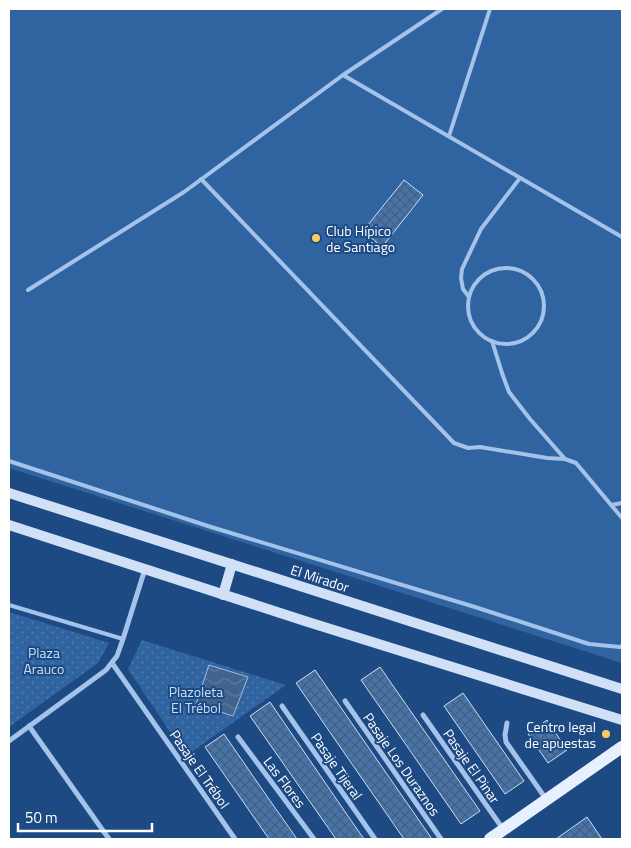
<svg xmlns="http://www.w3.org/2000/svg" width="631" height="848" font-family="'Titillium Web',sans-serif">
	<style>
		.green { fill: #3064a1 }
		.park { fill: url(#park-dots) }
		.water { fill: url(#water-waves); stroke: #96beec }
		.building { fill: url(#building-cross-hatch); stroke: #c8def7 }
		.lines { fill: none; stroke-linecap: round; stroke-linejoin: round }
		.lane { stroke: #a3c3ea; stroke-width: 4 }
		.street { stroke: #a3c3ea; stroke-width: 5 }
		.secondary { stroke: #cfe0f7; stroke-width: 10 }
		.primary { stroke: #e7f0fe; stroke-width: 12 }
		.poi-dot { fill: #facd62; stroke: #1d4a83; stroke-width: 2 }
		.labels { text-anchor: middle; dominant-baseline: central; stroke-width: 4; stroke-linejoin: round; paint-order: stroke }
		.poi-label { font-size: 14px; fill: #fff; stroke: #1d4a83; text-anchor: start }
		.street-label { font-size: 14px; fill: #fff; stroke: #1d4a83 }
		.park-label { font-size: 14px; fill: #c8def7; stroke: #1d4a83 }
	</style>
	<defs>
		<pattern id="park-dots" width="8" height="8" patternUnits="userSpaceOnUse" patternTransform="scale(1.25)"><rect width="8" height="8" fill="#3064a1"/><path d="M2 2h.1M6 6h.1" fill="none" stroke="#4f7baf" stroke-width="1.8" stroke-linecap="round"/></pattern>
		<pattern id="water-waves" width="16" height="10" patternUnits="userSpaceOnUse" patternTransform="scale(1.25)"><rect width="16" height="10" fill="#42638d"/><path d="M0 5q4-4 8 0t8 0" fill="none" stroke="#5e7a9e"/></pattern>
		<pattern id="building-cross-hatch" width="8" height="8" patternUnits="userSpaceOnUse" patternTransform="scale(1.25)"><rect width="8" height="8" fill="#4574ac"/><path d="M0 0l8 8M0 8l8-8" fill="none" stroke="#495e77"/></pattern>
	</defs>
	<rect width="100%" height="100%" fill="#1d4a83"/>
	<!-- green -->
	<polygon class="green" points="9,9 622,9 622,663 9,468"/>
	<!-- park -->
	<g class="park">
		<polygon points="9,612 109,643 98,663 9,727"/>
		<polygon points="142,640 286,685 186,756 128,669"/>
	</g>
	<!-- water -->
	<polygon class="water" points="209,665 248,677 233,716 196,704"/>
	<!-- building -->
	<g class="building">
		<polygon points="404,180 423,195 382,247 363,231"/>
		<polygon points="380,667 480,811 461,824 361,680"/>
		<polygon points="315,670 355,728 432,839 404,839 336,741 296,683"/>
		<polygon points="463,693 524,781 505,794 444,706"/>
		<polygon points="270,702 350,819 364,839 336,839 250,716"/>
		<polygon points="547,720 567,750 548,763 528,734"/>
		<polygon points="224,734 264,792 297,839 269,839 205,747"/>
		<polygon points="587,817 602,839 556,839"/>
	</g>
	<g class="lines">
		<!-- lane -->
		<g class="lane">
			<polyline points="343,75 442,9"/>
			<polyline points="449,136 490,9"/>
			<polyline points="201,179 454,443 468,448 480,447 547,458 565,459 576,463 622,518"/>
			<circle cx="506" cy="306" r="38"/>
			<polyline points="28,290 184,192 343,75 622,237"/>
			<polyline points="469,297 463,289 461,278 462,269 481,229 520,178"/>
			<polyline points="492,341 502,373 509,392 530,419 565,459"/>
			<polyline points="9,461 211,527 475,607 589,644 620,647 622,646"/>
			<polyline points="611,505 622,503"/>
			<polyline points="9,605 123,639"/>
		</g>
		<!-- street -->
		<g class="street">
			<polyline points="112,663 235,839"/>
			<polyline points="345,701 441,839"/>
			<polyline points="282,706 375,839"/>
			<polyline points="423,715 503,829"/>
			<polyline points="507,723 505,735 506,742 546,799"/>
			<polyline points="29,726 109,839"/>
			<polyline points="238,737 314,839"/>
			<polyline points="9,741 106,670 117,656 123,639 145,569"/>
		</g>
		<!-- secondary -->
		<g class="secondary">
			<polyline points="9,493 622,689"/>
			<polyline points="9,525 308,622 622,720"/>
			<polyline points="223,595 232,564"/>
		</g>
		<!-- primary -->
		<polyline class="primary" points="490,839 622,747"/>
	</g>
	<!-- markers -->
	<g class="poi-dot">
		<circle cx="316" cy="238" r="5"/>
		<circle cx="606" cy="734" r="5"/>
	</g>
	<g class="labels">
		<!-- poi labels -->
		<g class="poi-label">
			<text x="326" y="230">Club Hípico<tspan x="326" dy="16">de Santiago</tspan></text>
			<text x="596" y="726" text-anchor="end">Centro legal<tspan x="596" dy="16">de apuestas</tspan></text>
		</g>
		<!-- street labels -->
		<g class="street-label">
			<text transform="translate(320 578) rotate(18)">El Mirador</text>
			<text transform="translate(402 764) rotate(55)">Pasaje Los Duraznos</text>
			<text transform="translate(337 766) rotate(55)">Pasaje Tijeral</text>
			<text transform="translate(472 766) rotate(55)">Pasaje El Pinar</text>
			<text transform="translate(200 769) rotate(55)">Pasaje El Trébol</text>
			<text transform="translate(285 782) rotate(53)">Las Flores</text>
		</g>
		<!-- park labels -->
		<g class="park-label">
			<text x="44" y="652">Plaza<tspan x="44" dy="16">Arauco</tspan></text>
			<text x="196" y="691">Plazoleta<tspan x="196" dy="16">El Trébol</tspan></text>
		</g>
	</g>
	<!-- border -->
	<rect width="631" height="848" fill="none" stroke="#ffffff" stroke-width="20"/>
	<!-- scale -->
	<path d="M18 823v8h134v-8" fill="none" stroke="#ffffff" stroke-width="2.5"/>
	<text x="25" y="823" font-size="15" fill="#ffffff" stroke="#1d4a83" stroke-width="4" paint-order="stroke">50 m</text>
</svg>
